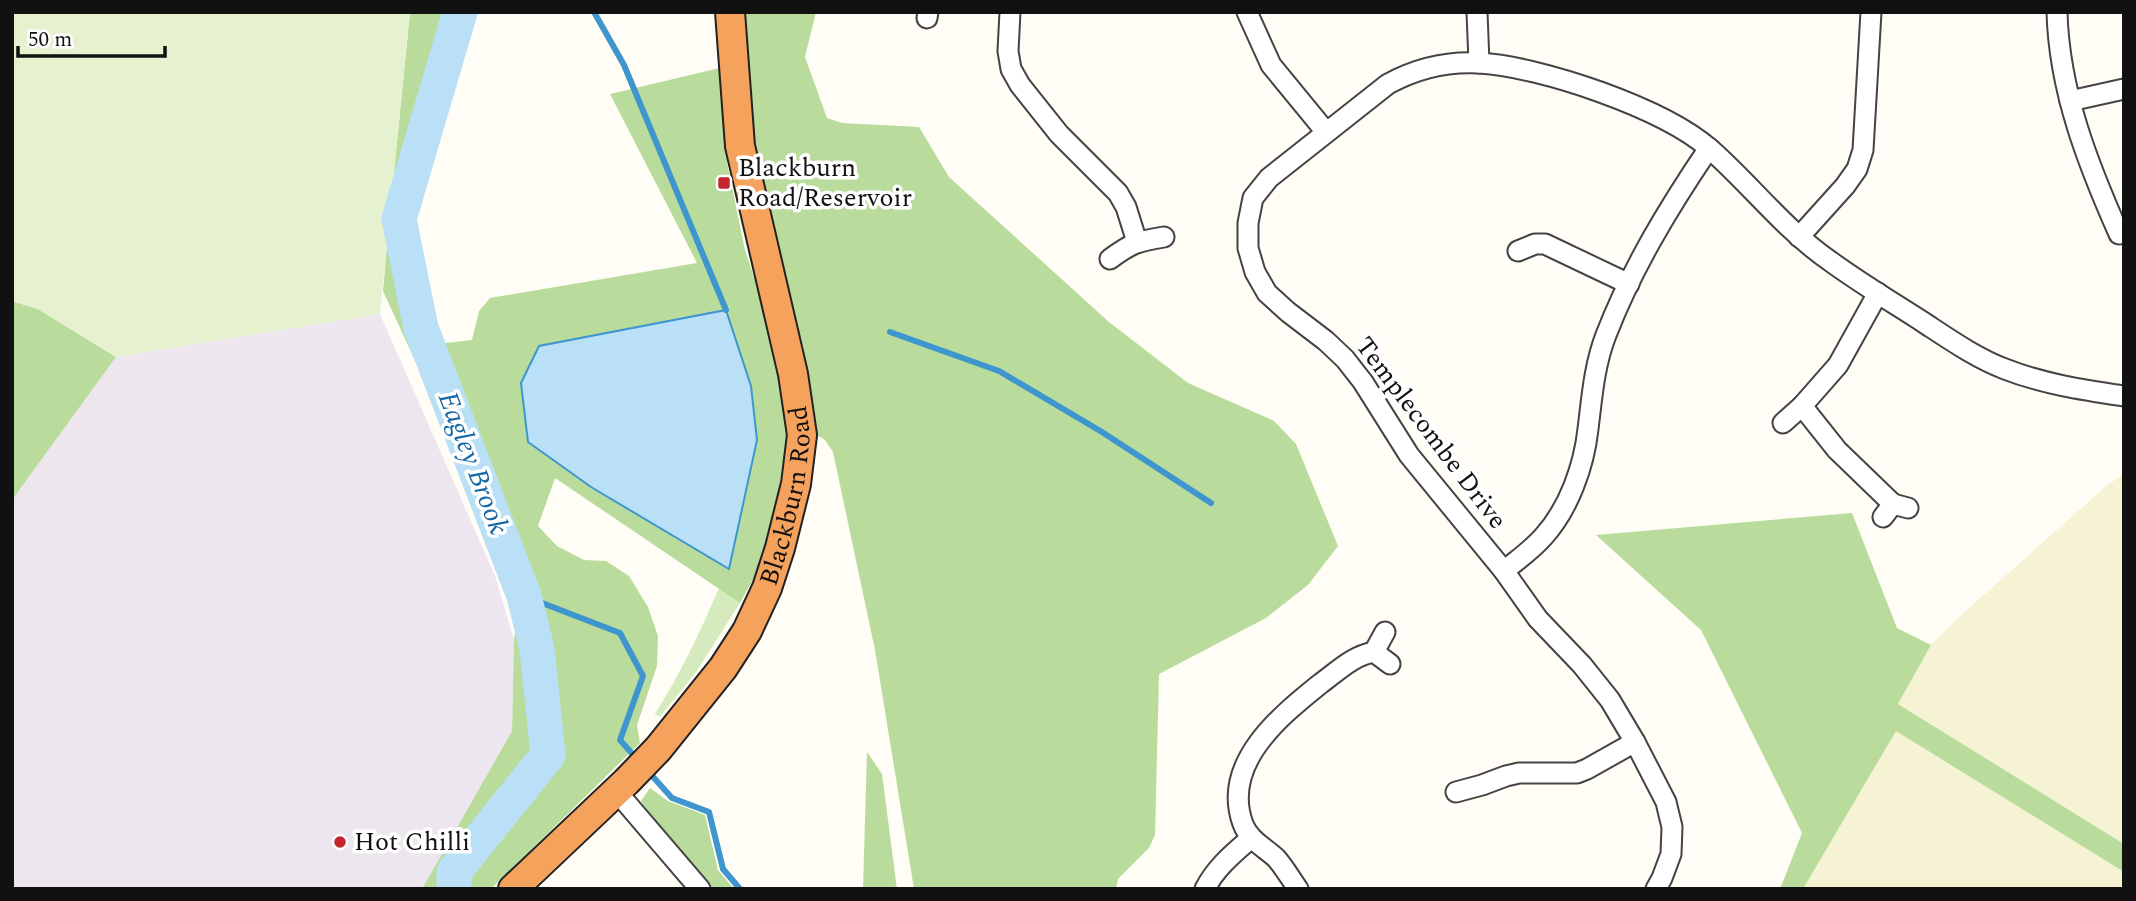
<svg xmlns="http://www.w3.org/2000/svg" width="2136" height="901" font-family="Spectral,serif">
	<style>
		.industrial { fill: #eee6ef }
		.farmland { fill: #f6f3d4 }
		.green { fill: #d5ebbd }
		.forest { fill: #b9dc9c }
		.pitch { fill: #e6f2cf }
		.water { fill: #b9e0f7; stroke: #3f96cf; stroke-width: 2 }
		.lines { fill: none; stroke-linecap: round; stroke-linejoin: round }
		.stream { stroke: #3f96cf; stroke-width: 6 }
		.river { stroke: #b9e0f7; stroke-width: 35 }
		.minor-casing { stroke: #444; stroke-width: 23 }
		.highway-casing { stroke: #222; stroke-width: 32 }
		.minor { stroke: #fff; stroke-width: 19 }
		.highway { stroke: #f5a25d; stroke-width: 28 }
		.poi-dot { fill: #c4262e; stroke: #fff; stroke-width: 2.5 }
		.labels { text-anchor: middle; dominant-baseline: central; stroke-width: 7; stroke-linejoin: round; paint-order: stroke }
		.poi-label { font-size: 26px; fill: #111; stroke: #fff; text-anchor: start }
		.street-label { font-size: 26px; fill: #111; stroke: #fff }
		.water-label { font-size: 28px; font-style: italic; fill: #1768a6; stroke: #fff }
	</style>
	<rect width="100%" height="100%" fill="#fffdf5"/>
	<!-- industrial -->
	<polygon class="industrial" points="380,314 495,576 514,640 512,731 422,889 12,889 12,500 116,357"/>
	<!-- farmland -->
	<g class="farmland">
		<polygon points="2124,474 2124,844 1898,704 1931,645 1958,618 2106,486"/>
		<polygon points="1896,730 2124,872 2124,889 1803,889"/>
	</g>
	<!-- green -->
	<path class="green" d="M 719,588 L 740,603 L 696,672 L 660,717 L 655,714 C 681,673 700,632 719,588 Z"/>
	<!-- forest -->
	<g class="forest">
		<polygon points="410,12 450,12 391,201"/>
		<polygon points="744,12 816,12 805,57 827,118 842,123 919,127 949,177 1109,322 1188,383 1274,421 1296,444 1338,546 1308,585 1266,618 1159,674 1155,835 1149,848 1118,879 1116,889 914,889 875,650 833,452 825,440 810,431 747,129"/>
		<polygon points="724,67 727,163 745,250 774,338 789,394 789,451 768,552 740,603 555,478 538,526 557,546 584,560 606,561 629,576 648,607 658,636 657,666 637,725 640,743 491,889 466,889 463,873 562,759 541,621 518,565 436,344 472,340 479,311 490,298 697,263 610,94"/>
		<polygon points="389,222 411,330 480,502 383,291"/>
		<polygon points="12,301 38,309 116,357 12,500"/>
		<polygon points="1852,513 1897,628 1931,645 1898,704 2124,844 2124,872 1896,731 1803,889 1780,889 1802,833 1701,630 1596,535"/>
		<polygon points="519,603 531,656 540,751 446,865 445,889 422,889 512,731 514,640"/>
		<polygon points="867,752 882,774 897,889 863,889"/>
		<polygon points="650,788 668,801 705,815 718,870 734,889 709,889 675,850 641,801"/>
	</g>
	<!-- pitch -->
	<polygon class="pitch" points="12,12 410,12 380,314 116,357 38,309 12,301"/>
	<!-- water -->
	<polygon class="water" points="726,310 751,386 757,440 729,569 591,487 528,442 521,383 539,346"/>
	<g class="lines">
		<!-- stream -->
		<g class="stream">
			<polyline points="594,12 624,65 726,310"/>
			<polyline points="890,332 999,371 1102,432 1211,503"/>
			<polyline points="524,596 620,633 643,676 620,740 637,759"/>
			<polyline points="646,769 672,798 709,812 723,869 740,889"/>
		</g>
		<!-- river -->
		<polyline class="river" points="454,889 454,872 548,755 537,649 524,596 421,328 399,219 460,12"/>
		<!-- minor casing -->
		<g class="minor-casing">
			<g id="minor">
				<polyline points="1010,12 1008,51 1011,69 1020,85 1059,134 1118,193 1126,207 1137,242"/>
				<polyline points="1247,12 1271,65 1326,132"/>
				<polyline points="1477,12 1479,63"/>
				<path d="M 2057,12 C 2059,91 2088,164 2119,234"/>
				<polyline points="927,18 928,12"/>
				<polyline points="2070,101 2124,89"/>
				<polyline points="1799,237 1845,186 1857,169 1863,150 1871,12"/>
				<polyline points="1518,251 1535,244 1545,244 1629,284"/>
				<path d="M 1110,259 C 1131,243 1139,241 1164,237"/>
				<polyline points="1802,406 1837,450 1893,504"/>
				<polyline points="1783,423 1802,406 1838,365 1878,293"/>
				<polyline points="1883,517 1893,504 1908,508"/>
				<path d="M 1504,571 C 1517,560 1532,550 1544,536 C 1569,508 1584,466 1588,429 C 1592,397 1594,366 1606,335 C 1632,268 1669,207 1709,148"/>
				<polyline points="1385,632 1374,652 1390,664"/>
				<polyline points="617,792 700,889"/>
				<polyline points="1456,792 1482,785 1506,776 1519,773 1577,773 1587,769 1635,742"/>
				<path d="M 1205,889 C 1216,867 1234,853 1251,838"/>
				<path d="M 1298,889 C 1291,879 1284,867 1276,858 C 1264,847 1249,840 1243,824 C 1221,764 1279,717 1320,684 C 1338,671 1352,656 1374,652"/>
				<path d="M 1656,889 L 1662,878 L 1671,854 L 1672,827 L 1666,802 L 1635,742 L 1610,700 L 1582,665 L 1538,619 L 1504,571 L 1409,455 L 1363,382 L 1345,359 L 1326,341 L 1288,312 L 1267,293 L 1255,272 L 1248,248 L 1248,223 L 1253,198 L 1269,178 L 1388,84 C 1417,68 1447,61 1480,63 C 1542,67 1663,108 1710,149 C 1751,185 1785,230 1830,261 C 1860,283 1892,302 1923,322 C 1949,339 1976,358 2005,369 C 2043,384 2084,390 2124,396"/>
			</g>
		</g>
		<!-- highway casing -->
		<g class="highway-casing">
			<g id="highway">
				<path id="s1" d="M 513,889 L 626,782 L 658,749 L 723,668 L 747,631 L 767,588 L 780,548 L 796,484 L 802,435 L 793,374 L 740,146 L 730,12"/>
			</g>
		</g>
		<!-- minor -->
		<use href="#minor" class="minor"/>
		<!-- highway -->
		<use href="#highway" class="highway"/>
	</g>
	<!-- markers -->
	<g class="poi-dot">
		<rect x="717" y="176" width="14" height="14" rx="3.5"/>
		<circle cx="340" cy="842" r="7"/>
	</g>
	<g class="labels">
		<!-- poi labels -->
		<g class="poi-label">
			<text x="738" y="168">Blackburn<tspan x="738" dy="30">Road/Reservoir</tspan></text>
			<text x="354" y="842">Hot Chilli</text>
		</g>
		<!-- street labels -->
		<g class="street-label">
			<text transform="translate(1431 433) rotate(53)">Templecombe Drive</text>
			<text stroke="none"><textPath href="#s1" startOffset="492">Blackburn Road</textPath></text>
		</g>
		<!-- water labels -->
		<g class="water-label">
			<text transform="translate(473 463) rotate(69)">Eagley Brook</text>
		</g>
	</g>
	<!-- border -->
	<rect width="2136" height="901" fill="none" stroke="#111111" stroke-width="28"/>
	<!-- scale -->
	<path d="M18 46v10h147v-10" fill="none" stroke="#111111" stroke-width="3.5"/>
	<text x="28" y="46" font-size="21" fill="#111111" stroke="#ffffff" stroke-width="5" paint-order="stroke">50 m</text>
</svg>
